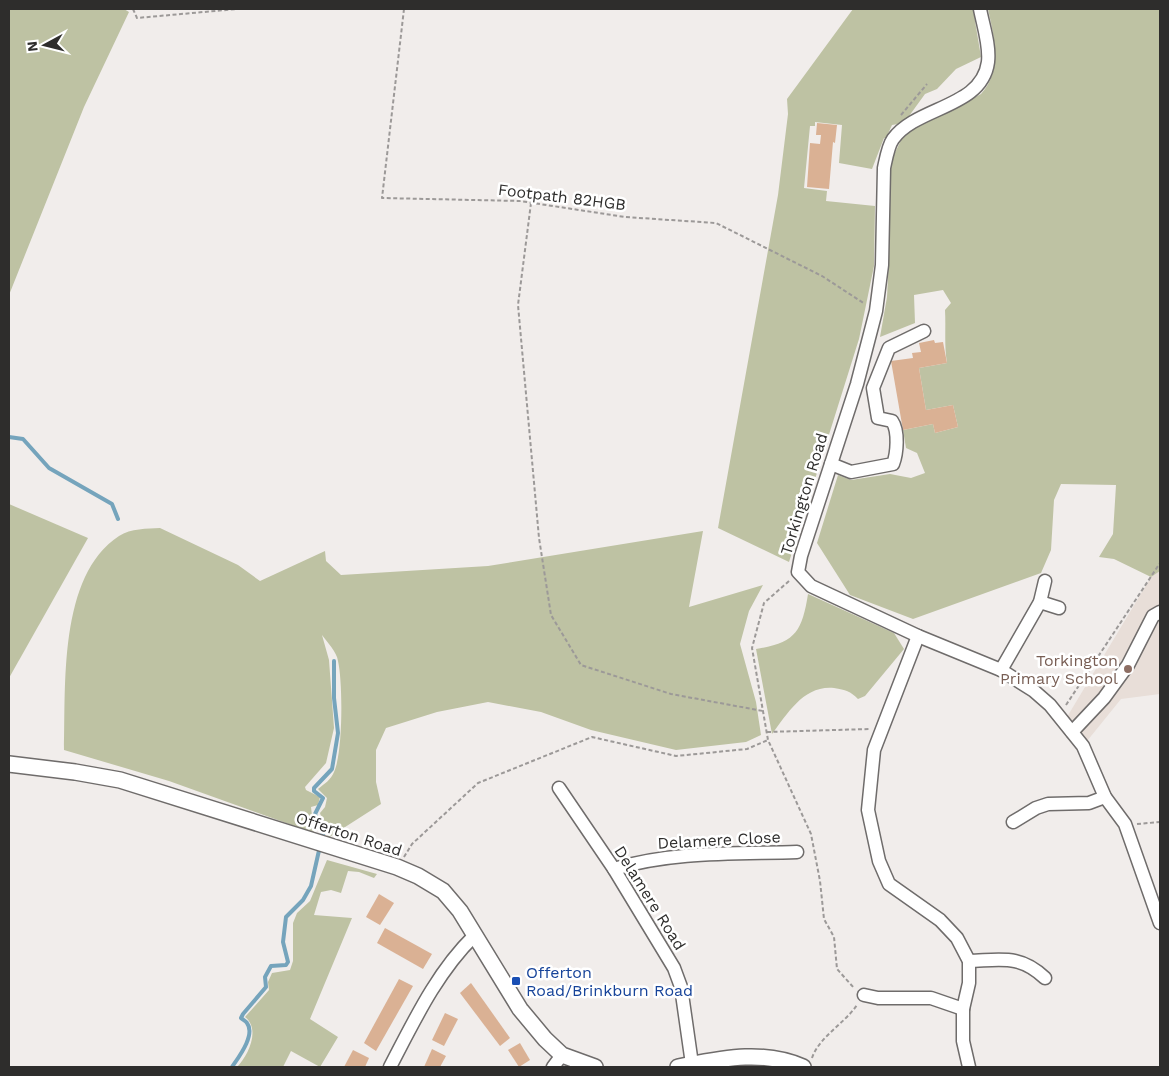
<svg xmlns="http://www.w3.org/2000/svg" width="1169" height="1076" font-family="'Work Sans',sans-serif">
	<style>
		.built { fill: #e8ded8 }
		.green { fill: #bec2a3 }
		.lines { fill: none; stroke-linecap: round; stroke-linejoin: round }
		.stream { stroke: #75a4bc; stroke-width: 4 }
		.building { fill: #dab194 }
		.minor-casing { stroke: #6f6c6b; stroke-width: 15 }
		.major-casing { stroke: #6f6c6b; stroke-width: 18 }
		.path { stroke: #9c9998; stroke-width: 2; stroke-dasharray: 4 2.5; stroke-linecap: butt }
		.minor { stroke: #fff; stroke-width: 12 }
		.major { stroke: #fff; stroke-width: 15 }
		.education-dot { fill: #8d6e63; stroke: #fff; stroke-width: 2 }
		.transit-dot { fill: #1a4fb4; stroke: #fff; stroke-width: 2 }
		.labels { text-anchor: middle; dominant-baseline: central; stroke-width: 5; stroke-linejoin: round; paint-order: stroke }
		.street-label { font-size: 16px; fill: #2e2d2c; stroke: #fff }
		.education-label { font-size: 16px; fill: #785e54; stroke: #fff; text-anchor: end }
		.transit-label { font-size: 16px; fill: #164399; stroke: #fff; text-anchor: start }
	</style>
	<rect width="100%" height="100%" fill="#f1edeb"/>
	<!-- built -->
	<polygon class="built" points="1160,571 1160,694 1121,699 1083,746 1064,722 1151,577"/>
	<!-- green -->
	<g class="green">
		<polygon points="9,9 124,9 129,12 84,107 9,295"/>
		<polygon points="853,9 973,9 981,57 956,69 937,89 925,94 904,123 892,125 886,138 884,138 872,169 839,163 842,125 815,122 815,126 810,126 804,188 827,191 826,201 875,206 874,266 859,339 789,562 718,528 778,195 788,114 787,99"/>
		<path d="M 988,9 L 1160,9 L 1160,571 L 1151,577 L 1114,559 L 1099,557 L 1113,534 L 1116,485 L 1061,484 L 1054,500 L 1051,550 L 1041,573 L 913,619 L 850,595 L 817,543 L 838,475 L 851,480 L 890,474 L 911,478 L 925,473 L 917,453 L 906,448 L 903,430 L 933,424 L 935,433 L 958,427 L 953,405 L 926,410 L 919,368 L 947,363 C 944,345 946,329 945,310 L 951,303 L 943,290 L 914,295 L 915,323 L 880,337 L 887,297 L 889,258 L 890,163 L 904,134 L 981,94 C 1003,70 994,37 988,9 Z"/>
		<polygon points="9,504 88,538 9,678"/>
		<path d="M 160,528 L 238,565 L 260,581 L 325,551 L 326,561 L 341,575 L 488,566 L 703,531 L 689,607 L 763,585 L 749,611 L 740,644 L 756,702 L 761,735 L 746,742 L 676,750 L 591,730 L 541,712 L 488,702 L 437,712 L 386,728 L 376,750 L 376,782 L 381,804 L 328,838 L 320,813 L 325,807 L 327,798 L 318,789 C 324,784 331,780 334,772 C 343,753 343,683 338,661 C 337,652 327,642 322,635 L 329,660 L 334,728 L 326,763 L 305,787 L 306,790 L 320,797 L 318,805 L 311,807 L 314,833 L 169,781 L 64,750 C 66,686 58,576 119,536 C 131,528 147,529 160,528 Z"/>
		<path d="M 808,594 L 894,633 L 904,649 L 865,696 L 858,699 C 850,691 846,690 834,688 C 804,685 788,713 772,734 L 756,649 C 795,643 802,632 808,594 Z"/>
		<path d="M 327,860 L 377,874 L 374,878 L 359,872 L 348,871 L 341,893 L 331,890 L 321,892 L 314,915 L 352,918 L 310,1019 L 338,1037 L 320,1067 L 291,1051 L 283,1067 L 237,1067 C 248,1056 261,1029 245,1017 L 269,990 L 268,982 L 272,973 L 290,970 L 293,961 L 293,923 L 297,913 L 310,901 Z"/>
	</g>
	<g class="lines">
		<!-- stream -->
		<g class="stream">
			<polyline points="9,437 23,439 49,468 112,504 118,519"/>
			<polyline points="321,839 323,834 315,814 323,798 314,791 314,788 332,769 338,733 334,698 334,661"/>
			<path d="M 232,1067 C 238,1058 256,1035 247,1023 C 246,1021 243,1020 241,1018 L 243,1014 L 266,987 L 265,977 L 271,966 L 286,965 L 288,962 L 283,942 L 286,917 L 303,900 L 311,886 L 320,846"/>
		</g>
	</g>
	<!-- building -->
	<g class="building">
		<polygon points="817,123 837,125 835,143 833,142 829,189 807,187 810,143 820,144 821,135 816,135"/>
		<polygon points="934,340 935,343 943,342 947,363 919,368 926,410 953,405 958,427 935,433 933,424 903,430 891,361 913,358 912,353 921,352 919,343"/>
		<polygon points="379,894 394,903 380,925 366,917"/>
		<polygon points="385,928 432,954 423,969 377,943"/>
		<polygon points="399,979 413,986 376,1051 364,1043"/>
		<polygon points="471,983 510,1038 500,1046 460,993"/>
		<polygon points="445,1013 458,1019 444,1046 432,1040"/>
		<polygon points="520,1043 530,1060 519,1067 508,1050"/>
		<polygon points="432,1049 446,1056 440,1067 424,1067"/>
		<polygon points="353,1050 369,1058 365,1067 344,1067"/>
	</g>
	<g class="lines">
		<!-- minor casing -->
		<g class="minor-casing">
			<g id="minor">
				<path d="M 980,9 C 983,25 990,45 988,62 C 982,108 917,106 893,139 C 888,146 886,159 884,168 L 882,265 L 876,311 L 857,384 L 801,556 L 798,572 L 811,586 L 918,636 L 1001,670 L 1034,691 L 1050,705 L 1083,746 L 1105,797 L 1125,824 L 1160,923"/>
				<path d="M 831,464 L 851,472 L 893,464 C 897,454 899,431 892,421 L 878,418 L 873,388 L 889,348 L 924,331"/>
				<polyline points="1040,602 1059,608"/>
				<polyline points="918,636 874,750 868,810 879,861 889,884 940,920 957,938 969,961 969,983 963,1009 963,1041 969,1067"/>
				<polyline points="1001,670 1040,602 1045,581"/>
				<polyline points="1072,732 1104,698 1128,665 1153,616 1160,612"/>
				<polyline points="559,788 614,869 674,968 681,987 692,1064"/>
				<polyline points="1013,822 1036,808 1048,804 1089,803 1105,797"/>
				<path d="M 614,869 C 672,851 737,854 797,852"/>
				<path d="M 969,961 C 1001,960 1020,954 1045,978"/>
				<polyline points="864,995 878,998 931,998 963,1009"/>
				<path d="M 390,1067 C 414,1021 437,972 474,936"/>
				<polyline points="553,1067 562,1055"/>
			</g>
		</g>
		<!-- major casing -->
		<g class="major-casing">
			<g id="major">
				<polyline points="9,764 75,772 120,780 397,867 418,876 443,891 460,911 520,1009 545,1039 562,1055 595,1067"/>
				<path d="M 678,1067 C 720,1059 762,1049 803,1067"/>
			</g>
		</g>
		<!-- path -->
		<g class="path">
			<polyline points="133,9 137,18 237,9"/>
			<polyline points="404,9 382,198 520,201 625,217 716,223 822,276 865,304"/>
			<polyline points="901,115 927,84"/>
			<polyline points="531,203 518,305 539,538 551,615 581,665 671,694 763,711"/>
			<polyline points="789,581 764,603 752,648 768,740 811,834 820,881 824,919 834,937 837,969 854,988"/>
			<polyline points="1066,705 1160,563"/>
			<polyline points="767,732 870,729"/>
			<polyline points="1137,824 1160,822"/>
			<polyline points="404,857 412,844 478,783 592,737 676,756 747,749 768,740"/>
			<path d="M 812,1058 C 819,1037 844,1024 857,1005"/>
		</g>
		<!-- minor -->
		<use href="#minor" class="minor"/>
		<!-- major -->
		<use href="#major" class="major"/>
	</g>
	<!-- markers -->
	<circle class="education-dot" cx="1128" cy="669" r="5"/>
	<rect class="transit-dot" x="511" y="976" width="10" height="10" rx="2.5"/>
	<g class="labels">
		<!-- street labels -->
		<g class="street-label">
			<text transform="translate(562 197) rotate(7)">Footpath 82HGB</text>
			<text transform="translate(804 494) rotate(-73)">Torkington Road</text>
			<text transform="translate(349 834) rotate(18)">Offerton Road</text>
			<text transform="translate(719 840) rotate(-3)">Delamere Close</text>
			<text transform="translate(650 898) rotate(58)">Delamere Road</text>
		</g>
		<!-- education labels -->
		<g class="education-label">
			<text x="1118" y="660">Torkington<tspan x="1118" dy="18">Primary School</tspan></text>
		</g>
		<!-- transit labels -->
		<g class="transit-label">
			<text x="526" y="972">Offerton<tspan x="526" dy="18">Road/Brinkburn Road</tspan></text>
		</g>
	</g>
	<!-- border -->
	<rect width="1169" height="1076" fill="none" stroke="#2e2d2c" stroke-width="20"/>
	<!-- north arrow -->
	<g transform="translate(45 45) rotate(263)" stroke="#ffffff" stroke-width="4" paint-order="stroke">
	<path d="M0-4L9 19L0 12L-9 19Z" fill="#2e2d2c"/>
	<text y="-8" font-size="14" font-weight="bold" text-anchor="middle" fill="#2e2d2c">N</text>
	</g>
</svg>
